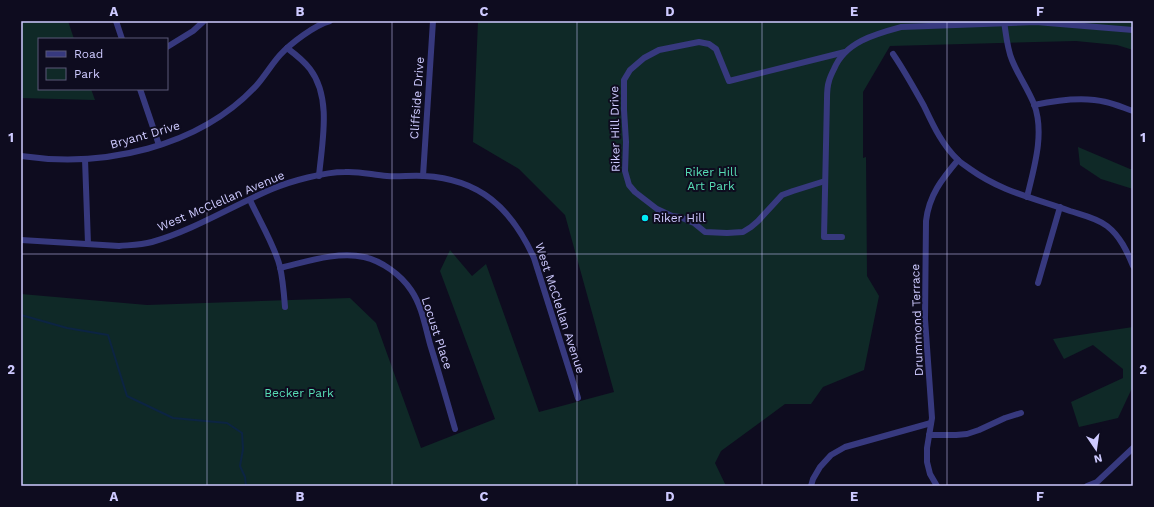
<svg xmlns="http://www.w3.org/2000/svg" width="1154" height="507" font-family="'Work Sans',sans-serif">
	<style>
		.green { fill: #0f2927 }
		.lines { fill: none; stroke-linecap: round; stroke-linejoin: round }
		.stream { stroke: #0c2443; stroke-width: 2 }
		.minor { stroke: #37397e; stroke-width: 6 }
		.grid { fill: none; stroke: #cecaff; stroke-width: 1; stroke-opacity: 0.55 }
		.poi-dot { fill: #01eaf4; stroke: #0e0c1f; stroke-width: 1.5 }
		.labels { text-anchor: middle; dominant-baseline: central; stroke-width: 4; stroke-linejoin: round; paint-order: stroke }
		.street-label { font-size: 12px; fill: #cecaff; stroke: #0e0c1f }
		.park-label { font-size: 12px; fill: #57deb5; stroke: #0e0c1f }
		.poi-label { font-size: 12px; fill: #cecaff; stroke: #0e0c1f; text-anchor: start }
		.neatline { fill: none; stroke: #cecaff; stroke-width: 1.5 }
		.grid-label { font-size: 13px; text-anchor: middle; font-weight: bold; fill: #cecaff }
	</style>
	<rect width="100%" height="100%" fill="#0e0c1f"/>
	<!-- green -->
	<g class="green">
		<polygon points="21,21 68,21 74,39 39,39 39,89 91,89 95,100 21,98"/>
		<polygon points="478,21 758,21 759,23 778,21 1133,21 1133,50 1117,45 1076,41 890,46 863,92 863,158 866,157 867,276 879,296 864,370 823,387 811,404 785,404 721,451 715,463 726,486 21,486 21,294 147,305 350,298 376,323 421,448 495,419 440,271 450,250 472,276 486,264 539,412 614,392 565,215 519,169 473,142"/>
		<polygon points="1078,147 1130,169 1133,169 1133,189 1101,179 1080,165"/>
		<polygon points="1133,327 1133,386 1118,418 1079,427 1071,402 1123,378 1123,369 1093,345 1064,359 1053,339"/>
	</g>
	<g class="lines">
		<!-- stream -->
		<polyline class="stream" points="21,315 67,328 108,335 127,396 173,418 227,423 242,433 243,449 240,466 245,477 246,486"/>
		<!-- minor -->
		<g class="minor">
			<polyline points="116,21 122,39"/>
			<path d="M 1004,21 C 1006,34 1007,48 1012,60 C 1018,75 1028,89 1034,104 C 1045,133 1034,168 1027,197"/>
			<polyline points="167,47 193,31 204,21"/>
			<path d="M 287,48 C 295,54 304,61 310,69 C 332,98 322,142 319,176"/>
			<path d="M 893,54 C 904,70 914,88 924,106 C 933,125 942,145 958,160 C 961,163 966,166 970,169 C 1002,192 1034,198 1070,211 C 1082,215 1097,218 1107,226 C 1120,236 1127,251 1133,266"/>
			<polyline points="140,89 159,145"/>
			<path d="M 1034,105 C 1057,100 1083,96 1106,102 C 1115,104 1124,108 1133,111"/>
			<path d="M 21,156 C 103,168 198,148 256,86 C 265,76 271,65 280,55 C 291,43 315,25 330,21"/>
			<polyline points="85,159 88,244"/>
			<polyline points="423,176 433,21"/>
			<polyline points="825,181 793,191 782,195 758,221 751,227 743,232 727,233 705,232 694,223 680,217 672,216 657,209 635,192 629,185 625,171 626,142 624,110 624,80 630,70 644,58 659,50 699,42 709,44 716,49 729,81 845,52"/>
			<path d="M 250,200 C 259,220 275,246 280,267 C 283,280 284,294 285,307"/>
			<path d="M 842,237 L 824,237 L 827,99 C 827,93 827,87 829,81 C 830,77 832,73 834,69 C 845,42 875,34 901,27 L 1036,22 L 1133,30"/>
			<path d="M 21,240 L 119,246 C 130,245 141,245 152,242 C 194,230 232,206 272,189 C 291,181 324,172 345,172 C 359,171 373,175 387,176 C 399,177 412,175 424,176 C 480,179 511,208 534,258 L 578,398"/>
			<path d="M 280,268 C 306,262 337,251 364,257 C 382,261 401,275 411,290 C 422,306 425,326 430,344 C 439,373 447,401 455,429"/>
			<polyline points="1038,283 1060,207"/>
			<polyline points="929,435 956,435 967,434 979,430 1005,418 1021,413"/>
			<polyline points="811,486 813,479 820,467 831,455 845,447 931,423"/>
			<path d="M 937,486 L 930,474 L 927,462 L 927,448 L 932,418 L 925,319 L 926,221 C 929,195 942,179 958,160"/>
			<polyline points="1087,486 1097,482 1133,448"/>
		</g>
	</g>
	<!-- grid -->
	<path class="grid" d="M 207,21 L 207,486M 392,21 L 392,486M 577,21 L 577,486M 762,21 L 762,486M 947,21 L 947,486M 21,254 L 1133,254"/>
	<!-- markers -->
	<circle class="poi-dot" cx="645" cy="218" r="4"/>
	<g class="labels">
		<!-- street labels -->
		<g class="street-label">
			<text transform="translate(417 98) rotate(-86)">Cliffside Drive</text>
			<text transform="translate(615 129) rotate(-91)">Riker Hill Drive</text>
			<text transform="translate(145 135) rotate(-16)">Bryant Drive</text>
			<text transform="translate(221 201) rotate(-23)">West McClellan Avenue</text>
			<text transform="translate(560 308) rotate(72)">West McClellan Avenue</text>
			<text transform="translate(917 320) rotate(-92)">Drummond Terrace</text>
			<text transform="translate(437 333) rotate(72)">Locust Place</text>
		</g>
		<!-- park labels -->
		<g class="park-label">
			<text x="711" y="172">Riker Hill<tspan x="711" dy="14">Art Park</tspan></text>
			<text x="299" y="393">Becker Park</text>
		</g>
		<!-- poi labels -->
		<g class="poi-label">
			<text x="653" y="218">Riker Hill</text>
		</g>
	</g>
	<!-- border -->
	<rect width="1154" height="507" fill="none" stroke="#0e0c1f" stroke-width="44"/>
	<!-- legend -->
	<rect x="38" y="38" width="130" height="52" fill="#0e0c1f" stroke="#5b5879"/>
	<rect x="46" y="51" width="20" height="6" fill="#37397e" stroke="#5b5879"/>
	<text x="74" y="58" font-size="12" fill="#cecaff">Road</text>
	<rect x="46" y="68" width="20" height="12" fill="#0f2927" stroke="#5b5879"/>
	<text x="74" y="78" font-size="12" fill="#cecaff">Park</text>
	<!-- north arrow -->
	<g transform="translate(1096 449) rotate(167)" stroke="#0e0c1f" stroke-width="3" paint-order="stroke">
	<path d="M0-3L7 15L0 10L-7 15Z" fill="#cecaff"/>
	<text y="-6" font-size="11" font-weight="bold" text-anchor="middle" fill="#cecaff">N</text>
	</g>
	<rect x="22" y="22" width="1110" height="463" class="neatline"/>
	<g class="grid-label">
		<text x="114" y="16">A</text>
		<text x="300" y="16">B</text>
		<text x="484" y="16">C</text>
		<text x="670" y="16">D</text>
		<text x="854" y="16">E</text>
		<text x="1040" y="16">F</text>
		<text x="11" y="142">1</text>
		<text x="1143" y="142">1</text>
		<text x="11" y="374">2</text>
		<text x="1143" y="374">2</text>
		<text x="114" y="501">A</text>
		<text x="300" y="501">B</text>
		<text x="484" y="501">C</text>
		<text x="670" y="501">D</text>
		<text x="854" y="501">E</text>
		<text x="1040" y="501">F</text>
	</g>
</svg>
